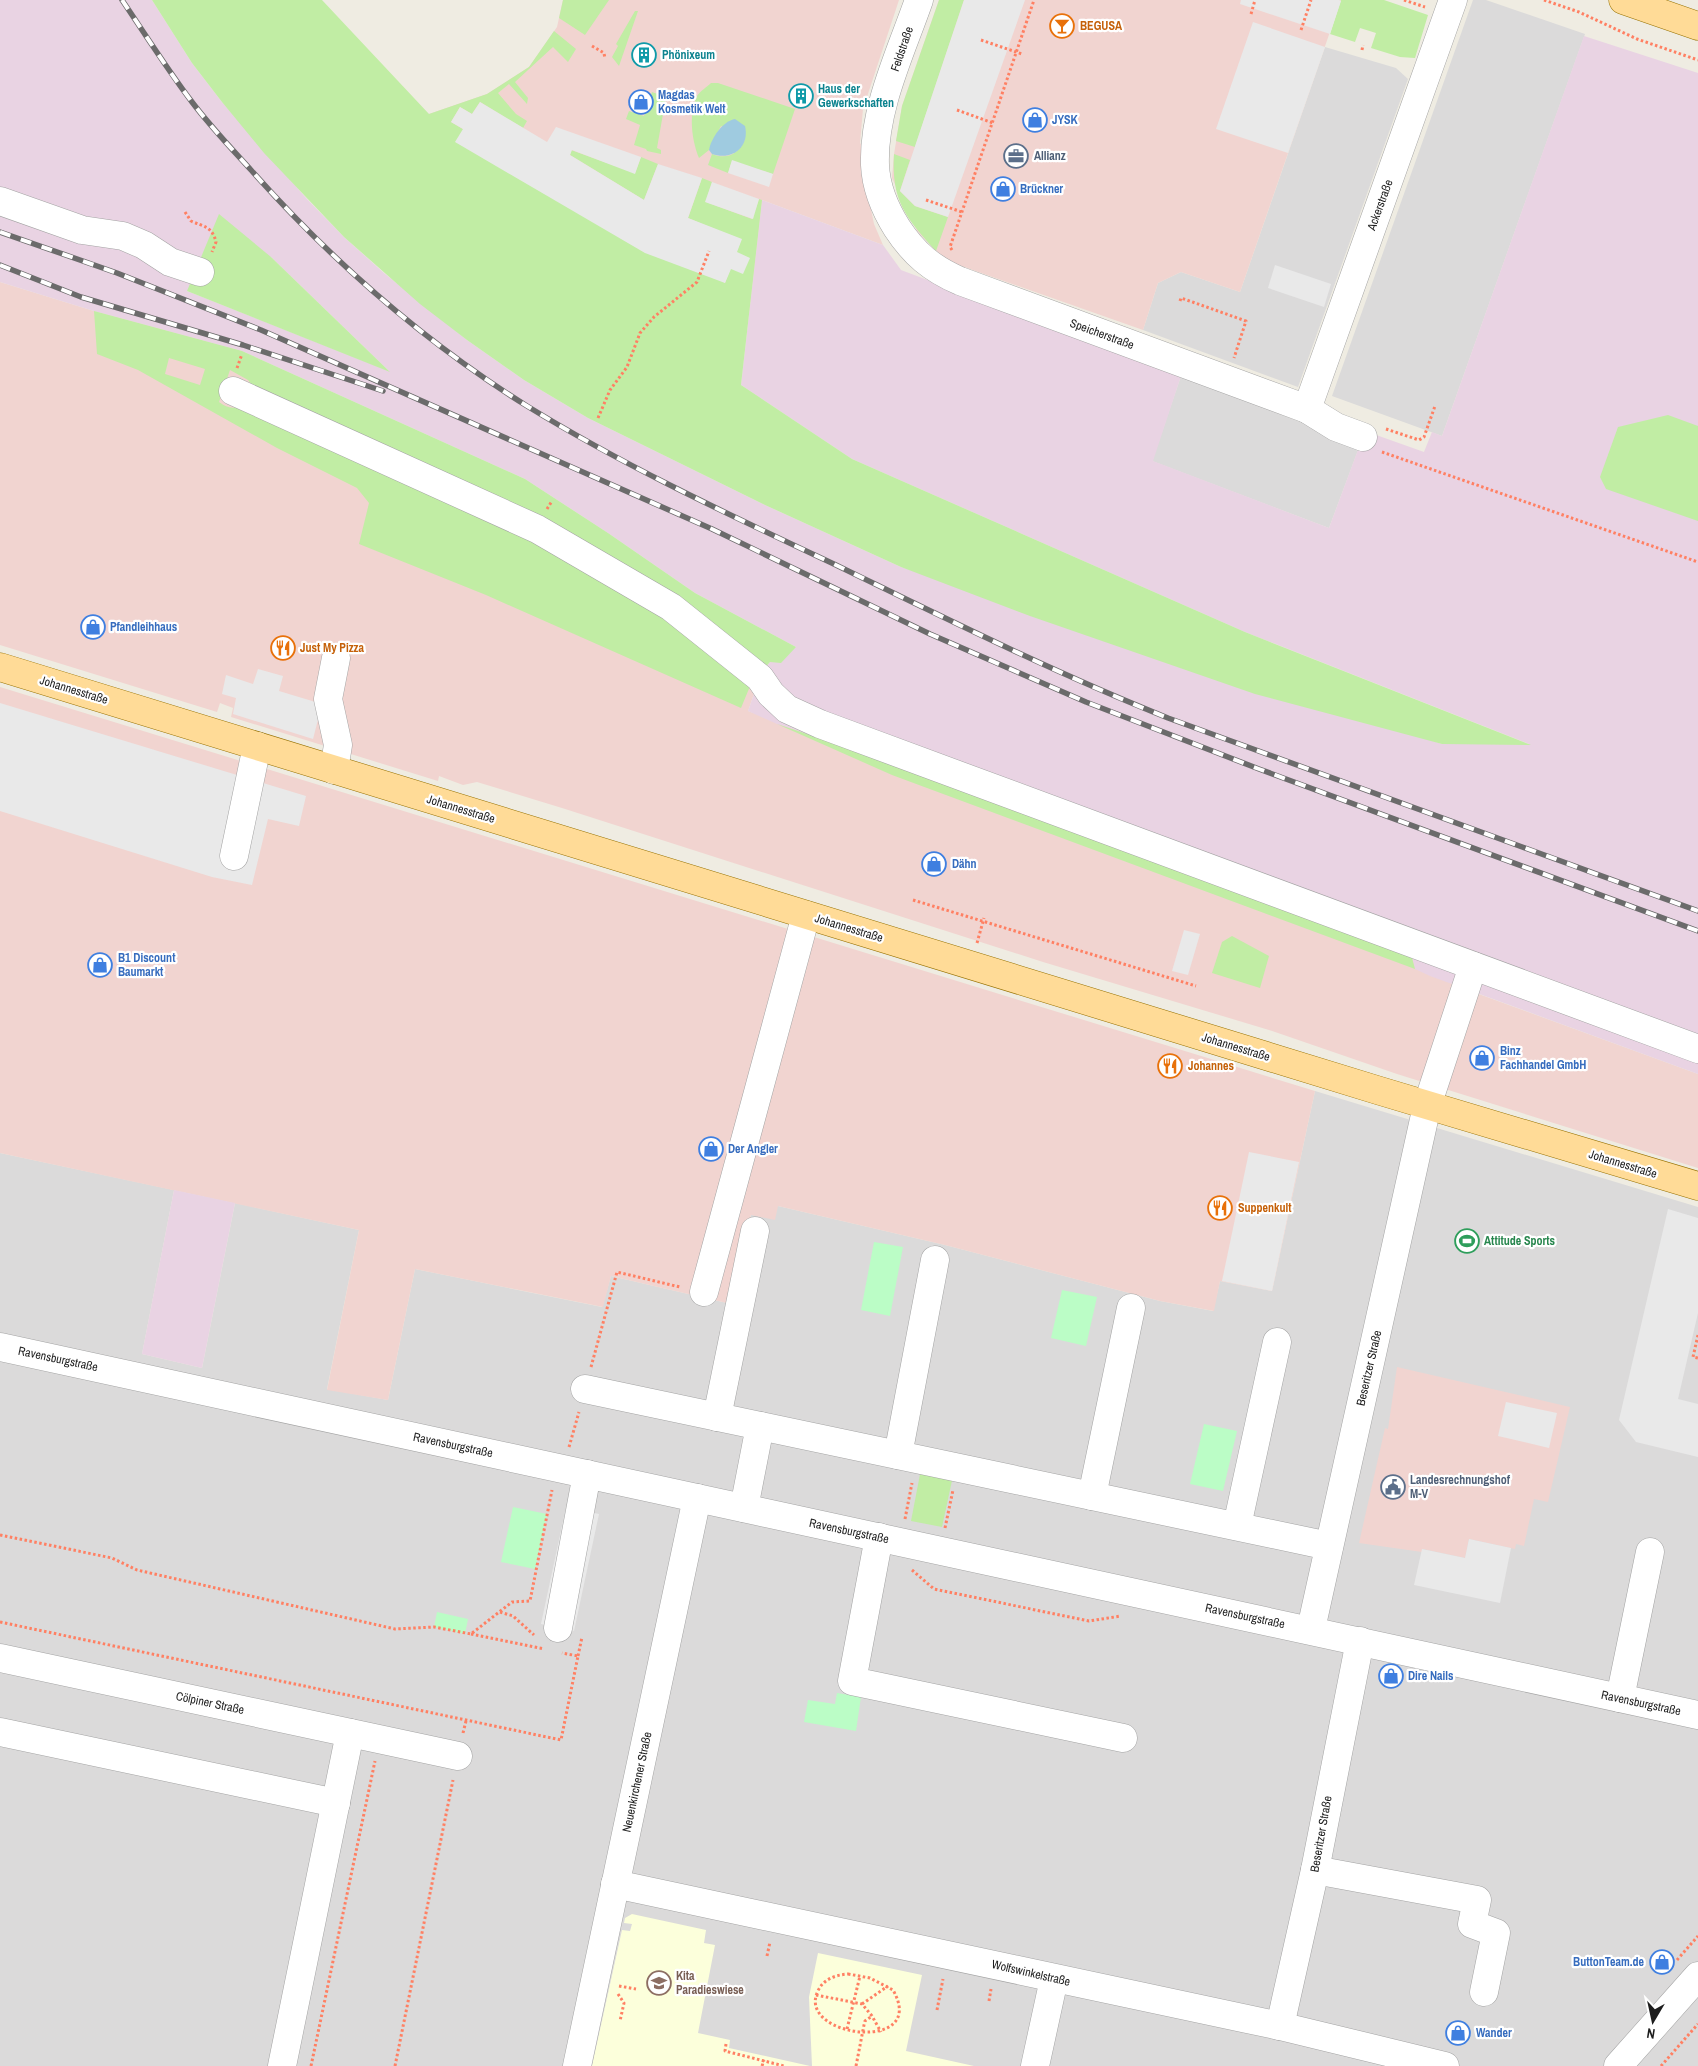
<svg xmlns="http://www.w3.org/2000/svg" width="1698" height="2066" font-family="'Archivo Narrow',sans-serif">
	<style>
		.residential { fill: #dbdada }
		.commercial { fill: #f1d4d0 }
		.industrial { fill: #e9d3e3; fill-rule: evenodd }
		.education { fill: #fcffdb }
		.grass { fill: #c1eda4; fill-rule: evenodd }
		.park { fill: #bbfdc6 }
		.parking { fill: #e9e9e9 }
		.water { fill: #9fcbe0 }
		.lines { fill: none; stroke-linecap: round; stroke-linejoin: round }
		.minor-casing { stroke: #a4a4a4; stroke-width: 29 }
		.major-casing { stroke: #967100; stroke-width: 29 }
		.path { stroke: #ff8063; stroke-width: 3; stroke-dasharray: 2.5 2.5; stroke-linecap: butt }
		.minor { stroke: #fff; stroke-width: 28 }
		.major { stroke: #ffdb97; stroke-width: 28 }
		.rail-casing { stroke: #6b6b6b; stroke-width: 5.5 }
		.rail { stroke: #fff; stroke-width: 4; stroke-dasharray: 11; stroke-linecap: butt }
		.labels { text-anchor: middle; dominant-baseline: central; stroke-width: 4.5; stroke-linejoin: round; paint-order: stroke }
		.food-label { font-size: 12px; font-weight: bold; fill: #c56008; stroke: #fff; text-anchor: start }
		.street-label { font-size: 12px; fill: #1d1d1d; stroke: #fff }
		.culture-label { font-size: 12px; font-weight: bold; fill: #0d838f; stroke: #fff; text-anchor: start }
		.shop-label { font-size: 12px; font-weight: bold; fill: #366cbe; stroke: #fff; text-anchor: start }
		.service-label { font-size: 12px; font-weight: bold; fill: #4e5e75; stroke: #fff; text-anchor: start }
		.leisure-label { font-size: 12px; font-weight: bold; fill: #27864d; stroke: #fff; text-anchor: start }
		.education-label { font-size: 12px; font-weight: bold; fill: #785e54; stroke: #fff; text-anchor: start }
	</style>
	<rect width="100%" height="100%" fill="#efece2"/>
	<!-- residential -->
	<g class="residential">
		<polygon points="1473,0 1486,0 1585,34 1442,436 1332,396"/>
		<polygon points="1325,47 1396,68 1408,79 1298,387 1143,330 1158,283 1181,272 1240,292"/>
		<polygon points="1181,376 1360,445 1329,528 1152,461"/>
		<polygon points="1315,1091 1698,1207 1698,2066 0,2066 0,1153 174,1190 142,1354 202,1368 235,1203 359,1230 327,1389 388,1400 415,1269 602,1307 611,1276 727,1303 751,1215 778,1206 945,1245 1160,1301 1213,1311 1220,1281 1272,1291"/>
	</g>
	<!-- commercial -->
	<g class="commercial">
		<polygon points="563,0 899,0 863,109 860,143 865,149 867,190 874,224 883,245 762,200 749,314 429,114 487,94 529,67 557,27"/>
		<polygon points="939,0 1341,0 1240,292 1181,272 1158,283 1143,330 950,262 936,251 917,231 892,178 894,154 902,106"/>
		<polygon points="0,282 94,311 242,351 762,671 748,711 1411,954 1465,989 1698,1074 1698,1168 1397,1074 1269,1030 1043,962 562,808 477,782 463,785 439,776 438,781 231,717 233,708 220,703 217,712 0,645"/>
		<polygon points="0,687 1315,1091 1272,1291 1220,1281 1214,1311 1160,1301 945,1245 778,1206 775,1220 751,1215 727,1303 611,1276 603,1307 415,1269 388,1400 327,1390 359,1230 0,1153"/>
		<polygon points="1397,1367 1570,1407 1548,1502 1534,1499 1524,1546 1516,1544 1515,1549 1469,1539 1465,1558 1423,1549 1422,1552 1359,1543 1385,1428 1388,1429"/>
	</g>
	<!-- industrial -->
	<g class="industrial">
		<path d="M 0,0 L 152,0 L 192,63 L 222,102 L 307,199 L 344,237 L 384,273 L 467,340 L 524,380 L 588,418 L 765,505 L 901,567 L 1442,744 L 1529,744 L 1245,632 L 852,459 L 741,385 L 762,200 L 883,245 L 901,270 L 1181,376 L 1153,461 L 1329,528 L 1365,431 L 1424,452 L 1432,432 L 1442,436 L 1584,36 L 1698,73 L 1698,1074 L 1430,976 L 1415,969 L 1411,954 L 952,782 L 777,724 L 748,711 L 762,671 L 770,662 L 796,647 L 695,593 L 608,533 L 525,479 L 242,351 L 94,311 L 0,282 ZM 271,257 L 389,371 L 187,291 Z"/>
		<polygon points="174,1190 235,1203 202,1368 142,1354"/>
	</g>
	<!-- education -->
	<g class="education">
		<polygon points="632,1914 706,1930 704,1943 715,1945 698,2033 730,2040 729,2048 810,2066 592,2066 622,1930 630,1931 632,1924 624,1923 625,1918"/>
		<polygon points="818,1953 922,1975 906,2051 974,2066 812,2066 809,1997"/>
	</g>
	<!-- grass -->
	<g class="grass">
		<polygon points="152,0 322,0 429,114 487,94 529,67 554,31 576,49 568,62 553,47 515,82 528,98 527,104 509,84 498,93 516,114 527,121 523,128 480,102 472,114 460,107 451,122 725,283 741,240 688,218 702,178 712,182 706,202 752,219 759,199 762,200 741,385 852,459 1245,632 1531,745 1442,744 1255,694 1030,616 901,567 765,505 588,418 524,380 467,340 420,304 344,237 264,153 222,102 192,63"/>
		<polygon points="563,0 609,0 585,35 559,18"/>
		<polygon points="939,0 964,0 915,147 896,141 902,106"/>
		<polygon points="1341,0 1384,0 1428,15 1415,58 1400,57 1371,48 1376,33 1360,28 1355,42 1330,34"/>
		<polygon points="635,11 638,11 619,66 612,57 618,46 616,44"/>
		<path d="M 711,83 L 718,83 L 795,109 L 773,174 L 732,161 L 728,173 L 708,165 L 712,154 C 727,160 739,154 745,139 L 721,126 L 709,150 L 699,158 C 692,141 688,114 697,96 C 700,91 707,87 711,83 Z"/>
		<polygon points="652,92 666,97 657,148 661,150 661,154 647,151 646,149 634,145 640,125 626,119 629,111 644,116"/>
		<polygon points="571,150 635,173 641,157 658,164 644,200 570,155"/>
		<path d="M 894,154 L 910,160 L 900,191 L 915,206 L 948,217 L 936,251 C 906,218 891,201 894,154 Z"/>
		<polygon points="219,214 271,257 390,372 187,291"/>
		<path d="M 94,311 L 242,351 L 525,479 L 608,533 L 695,593 L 796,647 L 781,663 L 770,662 L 762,671 L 673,603 L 254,388 L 248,380 L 230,370 L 219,402 C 228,409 234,409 244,405 L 592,570 L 753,679 L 741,708 L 486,595 L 359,544 L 369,503 L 357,488 L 277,448 L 138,370 L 97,354 ZM 169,358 L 205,369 L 200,385 L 165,374 Z"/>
		<polygon points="1668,415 1698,426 1698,521 1606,489 1600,477 1618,427"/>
		<polygon points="777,724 952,782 1411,954 1415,969 892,775"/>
		<polygon points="1232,936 1269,956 1260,988 1212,973 1222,942"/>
		<polygon points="921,1469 953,1476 942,1527 911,1521"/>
	</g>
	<!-- park -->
	<g class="park">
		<polygon points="874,1242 903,1247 890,1316 861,1310"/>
		<polygon points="1062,1290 1097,1297 1086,1346 1051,1338"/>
		<polygon points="1204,1424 1237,1431 1223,1491 1190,1484"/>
		<polygon points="513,1507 547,1514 535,1569 501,1562"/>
		<polygon points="437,1612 468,1619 465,1634 434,1627"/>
		<polygon points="837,1693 861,1697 856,1731 804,1722 808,1700 835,1704"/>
	</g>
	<!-- parking -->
	<g class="parking">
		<polygon points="964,0 1025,0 948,217 915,206 900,191"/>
		<polygon points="1241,0 1339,0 1341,1 1330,34 1240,4"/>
		<polygon points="1253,22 1325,47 1288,153 1216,129"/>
		<polygon points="480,102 547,142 556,127 641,157 635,174 572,150 570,155 644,200 658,164 702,178 688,218 742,239 737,252 750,258 743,274 731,269 725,283 645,253 455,142 463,129 451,122 460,107 472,114"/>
		<polygon points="732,160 773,174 769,187 728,173"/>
		<polygon points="712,182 759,199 753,219 705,202"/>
		<polygon points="1275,265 1331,284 1324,307 1268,288"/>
		<polygon points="258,669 283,676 279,691 322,704 313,739 233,714 236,698 222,694 226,675 253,684"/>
		<polygon points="0,703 306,796 299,826 268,819 252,885 212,877 0,811"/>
		<polygon points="1184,930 1200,934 1188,975 1172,971"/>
		<polygon points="1249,1152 1299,1162 1272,1291 1222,1281"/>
		<polygon points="1668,1209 1698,1218 1698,1313 1678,1399 1698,1404 1698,1457 1636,1442 1619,1420"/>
		<polygon points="1506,1402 1557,1413 1549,1448 1498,1436"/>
		<polygon points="566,1507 599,1514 574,1631 541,1624"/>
		<polygon points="1469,1539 1511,1548 1500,1603 1414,1585 1422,1549 1465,1558"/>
	</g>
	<!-- water -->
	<path class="water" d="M 735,119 L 745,126 C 750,147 732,161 712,154 L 709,150 C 711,138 723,121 735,119 Z"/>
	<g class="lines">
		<!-- minor casing -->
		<g class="minor-casing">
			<g id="minor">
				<path d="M 919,0 C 901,52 873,109 875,165 C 876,188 885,209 897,228 C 914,254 932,269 960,281 L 1307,409 L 1336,427 L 1363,437"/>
				<polyline points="0,201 82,230 123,236 144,245 170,262 200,272"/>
				<polyline points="233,391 537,529 671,607 760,678 771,694 787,709 820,724 1698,1049"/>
				<polyline points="1307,409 1453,0"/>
				<polyline points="334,770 338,745 328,699 336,658"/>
				<polyline points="234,856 257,746"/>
				<polyline points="704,1292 806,915"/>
				<polyline points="0,1347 1698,1715"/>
				<polyline points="585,1389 1329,1546"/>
				<polyline points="717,1417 755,1231"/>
				<polyline points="898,1455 935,1260"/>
				<polyline points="1092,1496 1131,1308"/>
				<polyline points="744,1508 760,1426"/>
				<polyline points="1237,1526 1277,1342"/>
				<polyline points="879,1537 852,1681 1123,1738"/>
				<polyline points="558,1628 587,1474"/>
				<polyline points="1311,1629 1427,1106 1473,966"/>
				<polyline points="0,1658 458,1756"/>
				<polyline points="1620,1698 1650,1552"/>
				<polyline points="0,1732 336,1803"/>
				<polyline points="1315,1870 1477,1900 1472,1924 1496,1933 1484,1992"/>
				<polyline points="615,1884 1280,2026 1445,2066"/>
				<polyline points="1280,2026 1315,1870 1360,1641"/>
				<polyline points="282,2066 350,1733"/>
				<polyline points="577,2066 697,1498"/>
				<polyline points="1035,2066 1054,1979"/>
				<polyline points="1618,2066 1698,1976"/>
			</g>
		</g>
		<!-- major casing -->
		<g class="major-casing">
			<g id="major">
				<polyline points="1623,0 1698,26"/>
				<polyline points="0,667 1377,1090 1698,1186"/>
			</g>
		</g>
		<!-- path -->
		<g class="path">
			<polyline points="1404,0 1425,7"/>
			<polyline points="1544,0 1579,12 1637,39 1698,60"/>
			<polyline points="1251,14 1255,0"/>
			<polyline points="1301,30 1311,0"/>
			<polyline points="981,40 1022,54"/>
			<polyline points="592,46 604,53 605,59"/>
			<polyline points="1362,50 1363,45"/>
			<polyline points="957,110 993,123"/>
			<polyline points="926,200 962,212"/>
			<path d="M 185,212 L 191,221 C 204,227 212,226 216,242 L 212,252"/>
			<polyline points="952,250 950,247 1034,0"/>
			<polyline points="1180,301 1181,298 1246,321 1234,358"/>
			<polyline points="237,368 242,354"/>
			<polyline points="598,418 610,390 627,367 640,333 654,317 697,282 709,251"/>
			<polyline points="1386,429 1419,440 1424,437 1435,406"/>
			<polyline points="1382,452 1698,562"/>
			<polyline points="547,509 552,501"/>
			<polyline points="913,900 1196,986"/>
			<polyline points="977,943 984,918"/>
			<polyline points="1698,1335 1693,1357 1698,1358"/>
			<polyline points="591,1367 617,1272 680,1287"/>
			<polyline points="569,1447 579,1412"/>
			<polyline points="905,1519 912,1483"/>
			<polyline points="945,1528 953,1490"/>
			<polyline points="0,1535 112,1558 137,1570 395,1629 434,1627 471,1634 512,1602 530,1601 552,1490"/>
			<polyline points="912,1570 934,1589 1089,1621 1121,1616"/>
			<polyline points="500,1612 513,1616 534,1635"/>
			<polyline points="0,1622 561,1740 578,1656 562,1653"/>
			<polyline points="471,1634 544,1649"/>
			<polyline points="578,1656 582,1637"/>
			<polyline points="463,1733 466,1721"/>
			<polyline points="767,1956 770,1942"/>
			<polyline points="1677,1960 1698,1936"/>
			<path d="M 848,1974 L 870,1978 L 893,1990 C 929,2053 799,2038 817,1993 C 822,1980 834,1975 848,1974 Z"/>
			<polyline points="619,1986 636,1989"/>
			<polyline points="618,1994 624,2003 620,2021"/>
			<polyline points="816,1995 862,2004 872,2016 881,2032"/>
			<polyline points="989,2001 991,1989"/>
			<polyline points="862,2004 888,1986"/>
			<polyline points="937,2010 943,1979"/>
			<polyline points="847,2029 860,1976"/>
			<polyline points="726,2044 725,2051 784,2066"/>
			<polyline points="311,2066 375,1761"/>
			<polyline points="395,2066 453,1780"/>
			<polyline points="762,2066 764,2060"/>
			<polyline points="856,2066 864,2025 865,2021 872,2016"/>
			<polyline points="1661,2066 1698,2024"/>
		</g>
		<!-- minor -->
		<use href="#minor" class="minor"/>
		<!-- major -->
		<use href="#major" class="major"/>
		<!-- rail casing -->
		<g class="rail-casing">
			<g id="rail">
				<path d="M 122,0 C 145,34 167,69 192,102 C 210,126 231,148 251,170 C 332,261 423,341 527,406 C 626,467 732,516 838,566 C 947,619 1055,673 1168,718 L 1698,911"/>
				<polyline points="0,232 117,273 261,330 712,529 930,634 1086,702 1259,769 1698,931"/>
				<polyline points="0,265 81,297 243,345 383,391"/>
			</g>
		</g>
		<!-- rail -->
		<use href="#rail" class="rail"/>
	</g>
	<!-- icons -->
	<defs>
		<g id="bar-ring" transform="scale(1.25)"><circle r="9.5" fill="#fff" stroke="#e8710a" stroke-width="1.5"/><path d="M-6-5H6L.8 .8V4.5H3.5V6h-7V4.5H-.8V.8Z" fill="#e8710a"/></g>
		<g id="building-ring" transform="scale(1.25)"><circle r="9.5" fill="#fff" stroke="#0f9aa8" stroke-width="1.5"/><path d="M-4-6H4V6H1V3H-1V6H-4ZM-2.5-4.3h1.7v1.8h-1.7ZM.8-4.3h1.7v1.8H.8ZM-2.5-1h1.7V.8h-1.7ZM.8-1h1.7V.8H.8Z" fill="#0f9aa8"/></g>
		<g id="shop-ring" transform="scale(1.25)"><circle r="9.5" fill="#fff" stroke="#3f7fe0" stroke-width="1.5"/><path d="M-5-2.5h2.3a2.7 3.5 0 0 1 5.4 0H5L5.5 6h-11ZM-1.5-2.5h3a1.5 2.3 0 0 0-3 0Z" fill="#3f7fe0"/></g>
		<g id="office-ring" transform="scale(1.25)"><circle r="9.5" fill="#fff" stroke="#5c6f8a" stroke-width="1.5"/><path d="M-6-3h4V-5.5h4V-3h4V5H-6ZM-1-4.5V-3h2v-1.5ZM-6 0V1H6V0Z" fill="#5c6f8a"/></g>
		<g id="restaurant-ring" transform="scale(1.25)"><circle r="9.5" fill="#fff" stroke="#e8710a" stroke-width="1.5"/><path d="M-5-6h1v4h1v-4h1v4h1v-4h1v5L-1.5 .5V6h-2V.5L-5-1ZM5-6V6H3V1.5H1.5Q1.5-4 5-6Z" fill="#e8710a"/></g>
		<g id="stadium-ring" transform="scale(1.25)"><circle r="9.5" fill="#fff" stroke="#2e9e5b" stroke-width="1.5"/><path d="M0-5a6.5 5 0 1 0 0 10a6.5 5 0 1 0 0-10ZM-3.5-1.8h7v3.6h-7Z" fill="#2e9e5b"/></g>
		<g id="civic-ring" transform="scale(1.25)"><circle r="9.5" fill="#fff" stroke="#5c6f8a" stroke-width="1.5"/><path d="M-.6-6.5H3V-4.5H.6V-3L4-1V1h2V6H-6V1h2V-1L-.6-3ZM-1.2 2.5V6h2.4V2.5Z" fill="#5c6f8a"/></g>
		<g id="school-ring" transform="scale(1.25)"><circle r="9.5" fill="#fff" stroke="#8d6e63" stroke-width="1.5"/><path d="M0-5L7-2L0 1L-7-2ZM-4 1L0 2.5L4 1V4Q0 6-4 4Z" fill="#8d6e63"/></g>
	</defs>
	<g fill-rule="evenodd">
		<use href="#bar-ring" x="1062" y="26"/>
		<use href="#building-ring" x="644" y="55"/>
		<use href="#building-ring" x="801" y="96"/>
		<use href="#shop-ring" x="641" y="102"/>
		<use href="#shop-ring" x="1035" y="120"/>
		<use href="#office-ring" x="1016" y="156"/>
		<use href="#shop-ring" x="1003" y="189"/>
		<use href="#shop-ring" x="93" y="627"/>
		<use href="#restaurant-ring" x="283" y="648"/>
		<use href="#shop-ring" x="934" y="864"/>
		<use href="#shop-ring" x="100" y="965"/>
		<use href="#shop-ring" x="1482" y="1058"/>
		<use href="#restaurant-ring" x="1170" y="1066"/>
		<use href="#shop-ring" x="711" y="1149"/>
		<use href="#restaurant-ring" x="1220" y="1208"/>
		<use href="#stadium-ring" x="1467" y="1241"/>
		<use href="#civic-ring" x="1393" y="1487"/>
		<use href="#shop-ring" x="1391" y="1676"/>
		<use href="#shop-ring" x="1662" y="1962"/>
		<use href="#school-ring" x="659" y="1983"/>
		<use href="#shop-ring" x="1458" y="2033"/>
	</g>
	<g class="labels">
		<!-- food labels -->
		<g class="food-label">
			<text x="1080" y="26">BEGUSA</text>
			<text x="300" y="648">Just My Pizza</text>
			<text x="1188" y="1066">Johannes</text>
			<text x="1238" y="1208">Suppenkult</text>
		</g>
		<!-- street labels -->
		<g class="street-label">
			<text transform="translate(902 49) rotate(-71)">Feldstraße</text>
			<text transform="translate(1380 205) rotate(-70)">Ackerstraße</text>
			<text transform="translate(1102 334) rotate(20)">Speicherstraße</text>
			<text transform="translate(74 690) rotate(17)">Johannesstraße</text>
			<text transform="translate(461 809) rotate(17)">Johannesstraße</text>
			<text transform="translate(849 928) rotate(17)">Johannesstraße</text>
			<text transform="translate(1236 1047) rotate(17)">Johannesstraße</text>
			<text transform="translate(1623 1164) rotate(17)">Johannesstraße</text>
			<text transform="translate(58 1359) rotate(12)">Ravensburgstraße</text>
			<text transform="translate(1369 1368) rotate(-77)">Beseritzer Straße</text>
			<text transform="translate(453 1445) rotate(12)">Ravensburgstraße</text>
			<text transform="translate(849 1531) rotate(12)">Ravensburgstraße</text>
			<text transform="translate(1245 1616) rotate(12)">Ravensburgstraße</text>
			<text transform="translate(210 1703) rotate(12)">Cölpiner Straße</text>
			<text transform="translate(1641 1703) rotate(12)">Ravensburgstraße</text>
			<text transform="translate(637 1782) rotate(-78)">Neuenkirchener Straße</text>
			<text transform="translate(1321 1834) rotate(-80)">Beseritzer Straße</text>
			<text transform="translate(1031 1973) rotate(13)">Wolfswinkelstraße</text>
		</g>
		<!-- culture labels -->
		<g class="culture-label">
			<text x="662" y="55">Phönixeum</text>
			<text x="818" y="89">Haus der<tspan x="818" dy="14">Gewerkschaften</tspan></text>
		</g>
		<!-- shop labels -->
		<g class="shop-label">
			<text x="658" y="95">Magdas<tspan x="658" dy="14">Kosmetik Welt</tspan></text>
			<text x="1052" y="120">JYSK</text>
			<text x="1020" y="189">Brückner</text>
			<text x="110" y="627">Pfandleihhaus</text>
			<text x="952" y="864">Dähn</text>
			<text x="118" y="958">B1 Discount<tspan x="118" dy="14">Baumarkt</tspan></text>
			<text x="1500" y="1051">Binz<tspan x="1500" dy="14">Fachhandel GmbH</tspan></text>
			<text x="728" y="1149">Der Angler</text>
			<text x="1408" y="1676">Dire Nails</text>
			<text x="1644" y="1962" text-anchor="end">ButtonTeam.de</text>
			<text x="1476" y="2033">Wander</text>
		</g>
		<!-- service labels -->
		<g class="service-label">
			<text x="1034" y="156">Allianz</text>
			<text x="1410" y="1480">Landesrechnungshof<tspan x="1410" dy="14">M-V</tspan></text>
		</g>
		<!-- leisure labels -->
		<g class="leisure-label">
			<text x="1484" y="1241">Attitude Sports</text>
		</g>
		<!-- education labels -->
		<g class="education-label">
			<text x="676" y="1976">Kita<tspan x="676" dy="14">Paradieswiese</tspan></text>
		</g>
	</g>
	<!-- north arrow -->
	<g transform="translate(1653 2021) rotate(189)" stroke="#ffffff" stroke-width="4" paint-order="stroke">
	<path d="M0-4L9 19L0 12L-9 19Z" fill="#1d1d1d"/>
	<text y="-8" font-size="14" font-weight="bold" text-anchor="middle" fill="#1d1d1d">N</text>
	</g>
</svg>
